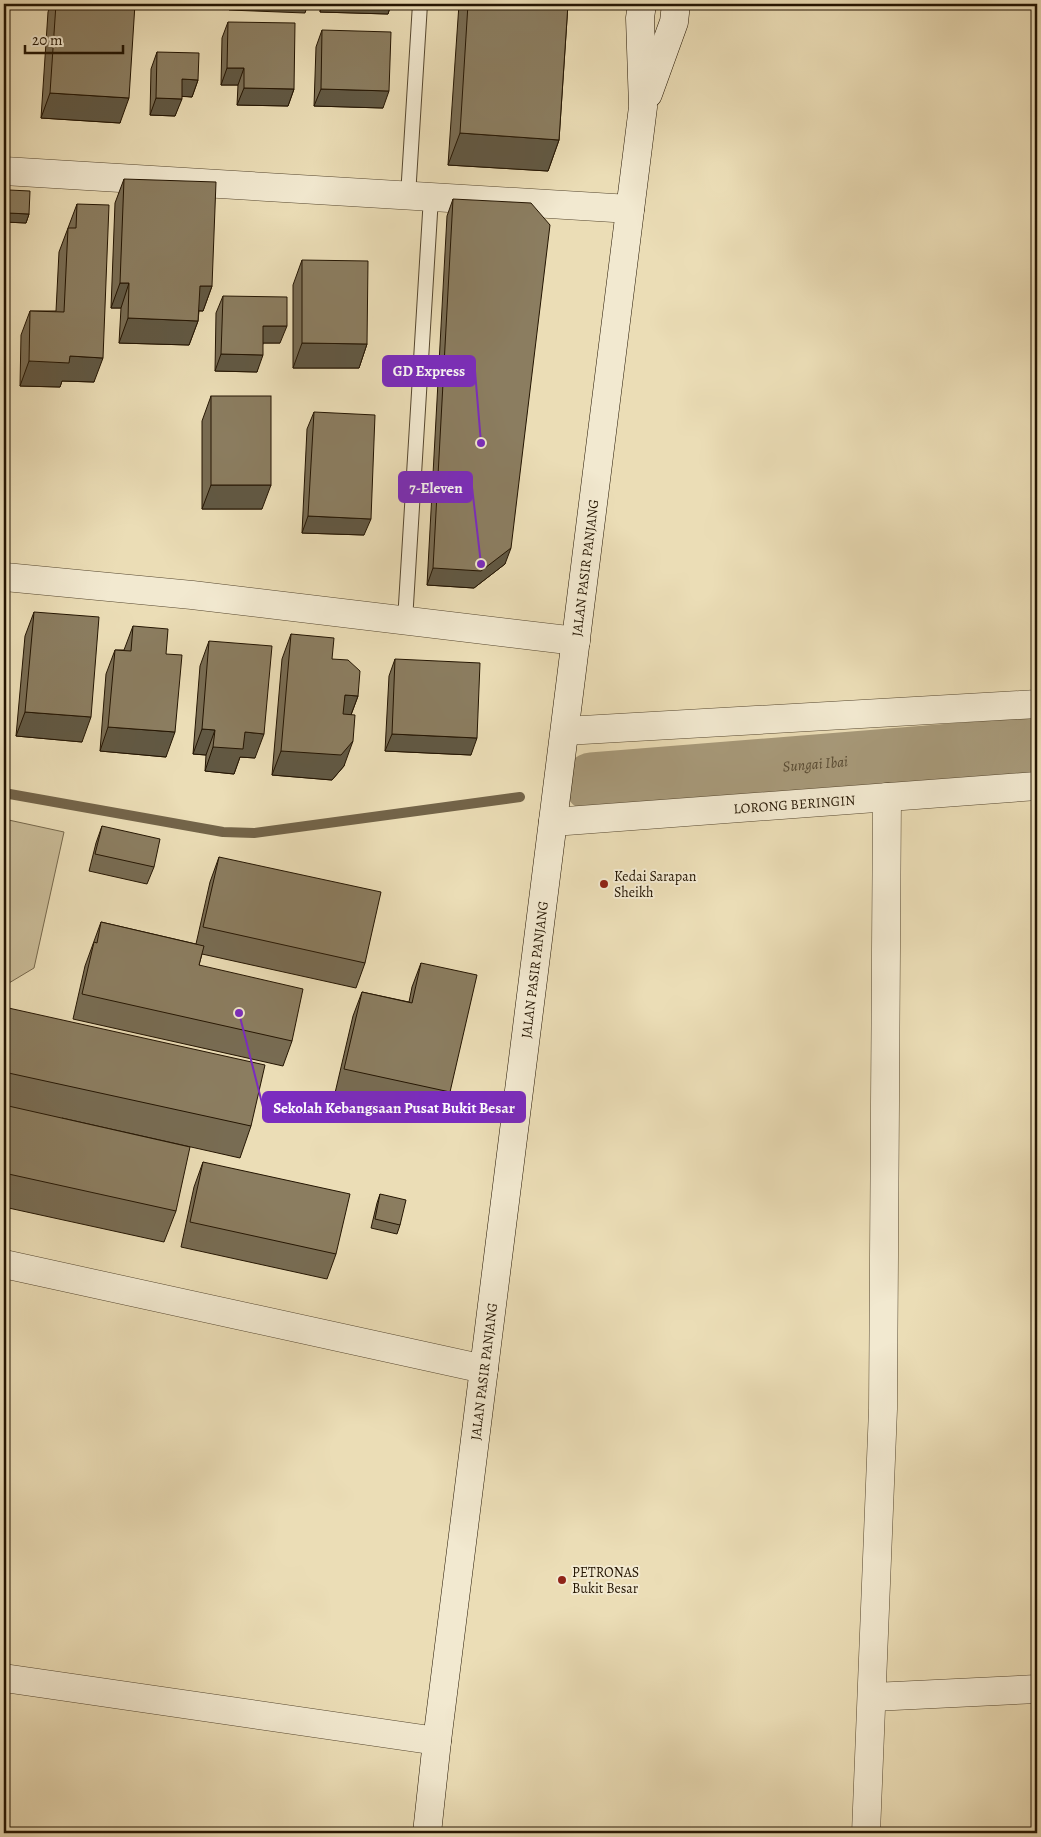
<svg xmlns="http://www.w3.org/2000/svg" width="1041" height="1837" font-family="Alegreya,serif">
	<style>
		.green { fill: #c9bb97; stroke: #76684c }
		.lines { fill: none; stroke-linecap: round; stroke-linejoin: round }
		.stream { stroke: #736449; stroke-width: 10 }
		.river { stroke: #a79979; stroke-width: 59 }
		.service-casing { stroke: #56472f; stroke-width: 16 }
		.minor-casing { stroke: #56472f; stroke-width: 29 }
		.secondary-casing { stroke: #241502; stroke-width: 29 }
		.service { stroke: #f2e9d0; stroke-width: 14 }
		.minor { stroke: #f2e9d0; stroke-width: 28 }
		.secondary { stroke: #f2e9d0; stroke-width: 28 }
		.wall { fill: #786c53; stroke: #241502 }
		.shaded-wall { fill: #615843; stroke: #241502 }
		.building { fill: #8b7d60; stroke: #241502 }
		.poi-dot { fill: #8f2418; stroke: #f2e9d0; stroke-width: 2 }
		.labels { text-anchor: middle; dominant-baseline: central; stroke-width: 4; stroke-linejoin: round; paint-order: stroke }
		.street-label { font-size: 14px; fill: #241502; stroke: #f2e9d0 }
		.poi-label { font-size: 14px; fill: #241502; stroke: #f2e9d0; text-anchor: start }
		.water-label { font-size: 15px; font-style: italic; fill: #584a32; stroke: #f2e9d0 }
		.leader { fill: none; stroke: #7b2cbf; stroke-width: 2 }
		.callout-dot { fill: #7b2cbf; stroke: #f2e9d0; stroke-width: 2 }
		.callout { fill: #7b2cbf; stroke: #7b2cbf; stroke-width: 2 }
		.callout-label { font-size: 15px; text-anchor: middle; font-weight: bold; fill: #fff }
	</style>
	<rect width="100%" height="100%" fill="#ebddb6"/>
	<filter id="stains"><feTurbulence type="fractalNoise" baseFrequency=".004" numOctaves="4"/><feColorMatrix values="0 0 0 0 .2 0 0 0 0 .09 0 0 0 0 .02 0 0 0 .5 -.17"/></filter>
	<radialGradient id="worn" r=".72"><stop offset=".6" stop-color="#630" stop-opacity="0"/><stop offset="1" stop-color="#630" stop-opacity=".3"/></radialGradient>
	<!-- green -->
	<polygon class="green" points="4,819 64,832 34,968 4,986"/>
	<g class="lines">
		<!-- stream -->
		<polyline class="stream" points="4,793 223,832 254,833 520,797"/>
		<!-- river -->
		<path class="river" id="s1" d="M 592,782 L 1037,746"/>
		<!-- service casing -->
		<g class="service-casing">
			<g id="service">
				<polyline points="408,196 420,4"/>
				<polyline points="405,621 431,197"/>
			</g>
		</g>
		<!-- minor casing -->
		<g class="minor-casing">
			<g id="minor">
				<polyline points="4,171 630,209"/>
				<polyline points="5,577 192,595 576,641"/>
				<polyline points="565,731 1037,704"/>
				<path id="s2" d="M 553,822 L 1037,786"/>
				<polyline points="4,1264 484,1369"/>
				<polyline points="4,1678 437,1741"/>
				<polyline points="873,1697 1037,1689"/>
				<polyline points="866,1833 883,1409 887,797"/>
			</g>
		</g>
		<!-- secondary casing -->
		<g class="secondary-casing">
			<g id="secondary">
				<polyline points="648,94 674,22 676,4"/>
				<path id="s3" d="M 427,1833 L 437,1741 L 643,107 L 640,18 L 642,4"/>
			</g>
		</g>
		<!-- service -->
		<use href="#service" class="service"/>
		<!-- minor -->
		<use href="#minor" class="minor"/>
		<!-- secondary -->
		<use href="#secondary" class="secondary"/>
	</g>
	<!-- wall -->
	<g class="wall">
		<polygon points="51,4 135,4 120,123 41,118 48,12"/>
		<polygon points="320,4 391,4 388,14 320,12"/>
		<polygon points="459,4 568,4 559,140 548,171 448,165"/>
		<polygon points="228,22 294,89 288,106 237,105 238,85 221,85 222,38"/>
		<polygon points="322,30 383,108 314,106 316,47"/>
		<polygon points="157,52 198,80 192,97 182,96 175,116 150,115 151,69"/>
		<polygon points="124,179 212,286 203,311 199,311 198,321 189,345 119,343 121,308 111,308 115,203"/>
		<polygon points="9,190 29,214 26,223 5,222 6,199"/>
		<polygon points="453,199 505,564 474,588 427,585 447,216"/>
		<polygon points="77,204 94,382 62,381 60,387 20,386 21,335 30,311 56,311 59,252"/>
		<polygon points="302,260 367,344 359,368 293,368 293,285"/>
		<polygon points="223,296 280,343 263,343 257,372 215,371 216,313"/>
		<polygon points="211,396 262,509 202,509 202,421"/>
		<polygon points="314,412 364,535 302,533 307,429"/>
		<polygon points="34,612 82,742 16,736 25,636"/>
		<polygon points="133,626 166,654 166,757 100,751 106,674 115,650 124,650"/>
		<polygon points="291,634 332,659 358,696 351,715 344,766 332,780 272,775 282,659"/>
		<polygon points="209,641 255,758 240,757 234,774 205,771 206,755 193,754 200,666"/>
		<polygon points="395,659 471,755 385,751 389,676"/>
		<polygon points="102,826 154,867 147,884 89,871 96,843"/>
		<polygon points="219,857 365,963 356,988 202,954 199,965 292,1041 283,1066 73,1019 85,966 101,922 196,944 210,882"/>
		<polygon points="421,963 450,1092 441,1117 335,1093 353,1016 362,992 409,1002 412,987"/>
		<polygon points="4,1007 251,1126 240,1158 62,1118 176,1211 164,1242 4,1207"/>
		<polygon points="203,1162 336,1254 327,1279 181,1247 194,1187"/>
		<polygon points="380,1194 400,1225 397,1234 371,1228 377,1203"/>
	</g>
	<!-- shaded-wall -->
	<g class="shaded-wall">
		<polygon points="164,4 207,4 207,5"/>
		<polygon points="231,4 308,4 305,13 229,10"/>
		<polygon points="323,4 391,4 388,14 320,12"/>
		<polygon points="227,68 244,68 238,85 221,85"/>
		<polygon points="182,79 198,80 192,97 176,96"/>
		<polygon points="244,88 294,89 288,106 237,105"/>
		<polygon points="321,89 389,91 383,108 314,106"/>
		<polygon points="50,93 129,98 120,123 41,118"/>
		<polygon points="156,98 182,99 175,116 150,115"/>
		<polygon points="460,133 559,140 548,171 448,165"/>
		<polygon points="8,213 29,214 26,223 5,222"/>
		<polygon points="120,283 129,283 121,308 111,308"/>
		<polygon points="200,286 212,286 203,311 191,310"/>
		<polygon points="128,318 198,321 189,345 119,343"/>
		<polygon points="263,326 287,326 280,343 257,343"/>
		<polygon points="302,343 367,344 359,368 293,368"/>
		<polygon points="221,354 263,355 257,372 215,371"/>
		<polygon points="70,356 103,358 94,382 62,381 60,387 20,386 29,361"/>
		<polygon points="211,485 271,485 262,509 202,509"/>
		<polygon points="308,516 371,519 364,535 302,533"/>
		<polygon points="511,548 505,564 474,588 427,585 433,568"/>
		<polygon points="345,695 358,696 349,720 336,719"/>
		<polygon points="25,712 91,717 82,742 16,736"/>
		<polygon points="108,727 175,732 166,757 100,751"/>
		<polygon points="202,729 215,730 206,755 193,754"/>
		<polygon points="245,732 264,734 255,758 240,757 234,774 205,771 213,747"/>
		<polygon points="392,734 477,738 471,755 385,751"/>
		<polygon points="353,741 344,766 332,780 272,775 281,751"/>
	</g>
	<!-- building -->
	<g class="building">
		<polygon points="56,4 135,4 129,98 50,93"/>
		<polygon points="468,4 568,4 559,140 460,133"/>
		<polygon points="228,22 295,23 294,89 244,88 244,68 227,68"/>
		<polygon points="322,30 391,32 389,91 321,89"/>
		<polygon points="157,52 199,53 198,80 182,79 182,99 156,98"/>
		<polygon points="124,179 216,182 212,286 200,286 198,321 128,318 129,283 120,283"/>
		<polygon points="9,190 30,191 29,214 8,213"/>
		<polygon points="453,199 531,203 550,225 511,548 481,571 433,568"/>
		<polygon points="77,204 109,205 103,358 70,356 69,363 29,361 30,311 64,312 68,228 76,228"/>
		<polygon points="302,260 368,261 367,344 302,343"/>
		<polygon points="223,296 287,297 287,326 263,326 263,355 221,354"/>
		<rect x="211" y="396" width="60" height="89"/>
		<polygon points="314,412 375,415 371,519 308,516"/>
		<polygon points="34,612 99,617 91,717 25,712"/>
		<polygon points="133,626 168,629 166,654 182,655 175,732 108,727 115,650 131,651"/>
		<polygon points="291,634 334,638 332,659 348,660 360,671 358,696 345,695 343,714 355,715 353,741 341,755 281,751"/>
		<polygon points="209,641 272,646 264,734 245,732 243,749 213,747 215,730 202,729"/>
		<polygon points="395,659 480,663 477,738 392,734"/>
		<polygon points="102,826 160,839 154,867 95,854"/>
		<polygon points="219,857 381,892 365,963 203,927"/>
		<polygon points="101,922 204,946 199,965 303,989 292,1041 82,994 94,942 97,943"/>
		<polygon points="421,963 477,975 450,1092 344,1069 362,992 412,1003"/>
		<polygon points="4,1007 265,1065 251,1126 4,1072"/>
		<polygon points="4,1105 190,1147 176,1211 4,1173"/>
		<polygon points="203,1162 350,1194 336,1254 190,1222"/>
		<polygon points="380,1194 406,1200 400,1225 375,1219"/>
	</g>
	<!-- markers -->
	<g class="poi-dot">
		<circle cx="604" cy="884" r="5"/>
		<circle cx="562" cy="1580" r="5"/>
	</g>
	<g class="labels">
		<!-- street labels -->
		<g class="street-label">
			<text stroke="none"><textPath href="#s3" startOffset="1275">JALAN PASIR PANJANG</textPath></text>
			<text stroke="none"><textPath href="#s2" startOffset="242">LORONG BERINGIN</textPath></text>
			<text stroke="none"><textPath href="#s3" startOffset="870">JALAN PASIR PANJANG</textPath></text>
			<text stroke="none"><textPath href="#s3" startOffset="465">JALAN PASIR PANJANG</textPath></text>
		</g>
		<!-- poi labels -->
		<g class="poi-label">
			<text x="614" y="876">Kedai Sarapan<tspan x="614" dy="16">Sheikh</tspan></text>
			<text x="572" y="1572">PETRONAS<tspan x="572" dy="16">Bukit Besar</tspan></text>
		</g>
		<!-- water labels -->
		<g class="water-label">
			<text stroke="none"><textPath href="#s1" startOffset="224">Sungai Ibai</textPath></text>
		</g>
	</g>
	<!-- callouts -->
	<path class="leader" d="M481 443L475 371M481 564L472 487M239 1013L263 1107"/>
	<g class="callout-dot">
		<circle cx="481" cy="443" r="5"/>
		<circle cx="481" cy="564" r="5"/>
		<circle cx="239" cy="1013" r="5"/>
	</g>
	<g class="callout">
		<rect x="383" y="356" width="92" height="30" rx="5"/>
		<rect x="399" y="472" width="73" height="30" rx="5"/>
		<rect x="263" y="1092" width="262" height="30" rx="5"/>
	</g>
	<g class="callout-label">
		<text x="429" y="376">GD Express</text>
		<text x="436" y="493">7-Eleven</text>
		<text x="394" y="1113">Sekolah Kebangsaan Pusat Bukit Besar</text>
	</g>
	<!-- margin -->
	<rect width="1041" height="1837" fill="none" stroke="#ebddb6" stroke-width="20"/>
	<rect x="5" y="5" width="1031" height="1827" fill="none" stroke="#241502" stroke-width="2.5"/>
	<rect x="10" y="10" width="1021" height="1817" fill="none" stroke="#241502"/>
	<!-- scale -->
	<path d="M25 45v8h98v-8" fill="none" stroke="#241502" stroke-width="2.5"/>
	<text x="32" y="45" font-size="15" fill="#241502" stroke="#f2e9d0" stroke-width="4" paint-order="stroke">20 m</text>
	<rect width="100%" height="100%" filter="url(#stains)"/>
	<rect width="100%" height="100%" fill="url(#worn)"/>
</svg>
